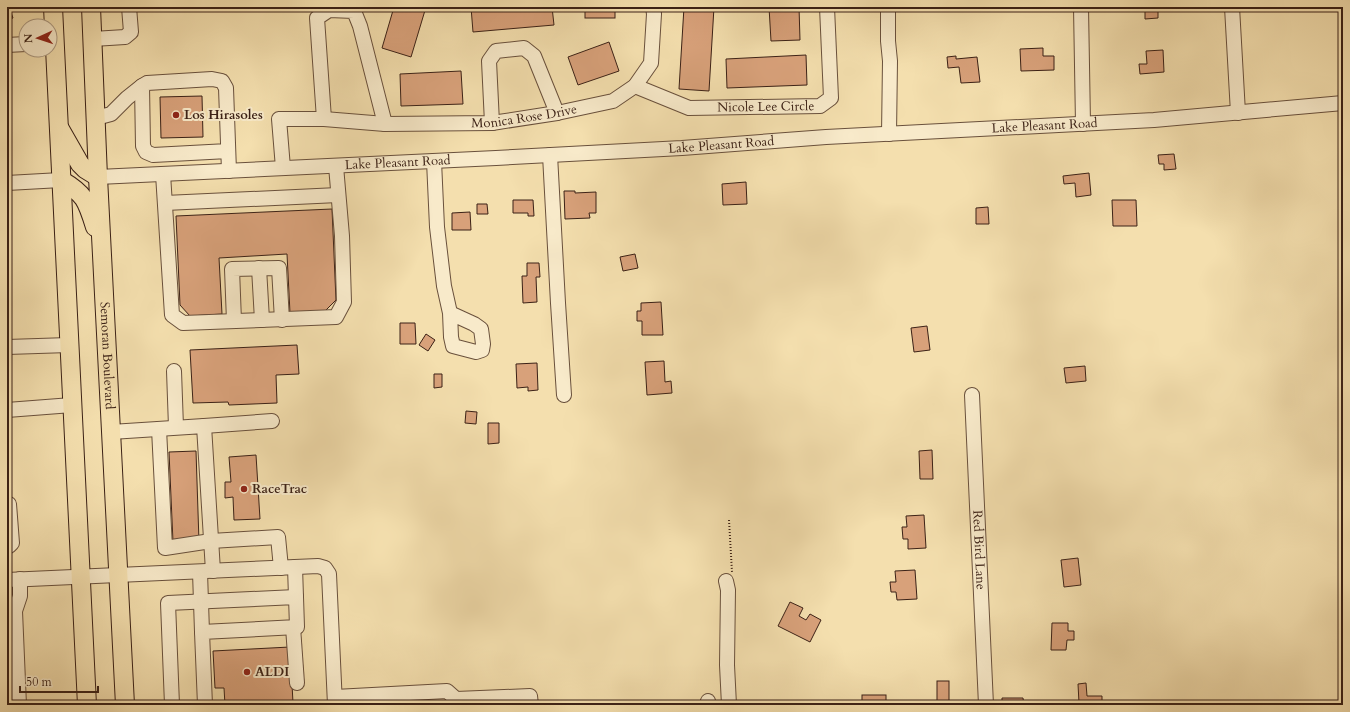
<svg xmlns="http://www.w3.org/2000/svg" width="1350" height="712" font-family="Cardo,serif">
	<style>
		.building { fill: #d8a17a; stroke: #3b2116 }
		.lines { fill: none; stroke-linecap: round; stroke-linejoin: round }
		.minor-casing { stroke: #69503c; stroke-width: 16 }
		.major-casing { stroke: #3b2116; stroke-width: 20 }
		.path { stroke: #3b2116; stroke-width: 2; stroke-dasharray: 1 2; stroke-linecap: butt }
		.minor { stroke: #f8eaca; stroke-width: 14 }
		.major { stroke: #f4dfae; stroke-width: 18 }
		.poi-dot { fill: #8f2418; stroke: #f8eaca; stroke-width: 1.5 }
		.labels { text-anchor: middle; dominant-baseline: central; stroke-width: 4; stroke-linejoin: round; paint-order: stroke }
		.street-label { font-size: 13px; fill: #3b2116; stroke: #f8eaca }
		.poi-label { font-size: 13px; font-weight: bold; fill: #3b2116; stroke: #f8eaca; text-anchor: start }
	</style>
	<rect width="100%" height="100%" fill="#f4dfae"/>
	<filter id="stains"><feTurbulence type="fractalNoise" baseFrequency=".005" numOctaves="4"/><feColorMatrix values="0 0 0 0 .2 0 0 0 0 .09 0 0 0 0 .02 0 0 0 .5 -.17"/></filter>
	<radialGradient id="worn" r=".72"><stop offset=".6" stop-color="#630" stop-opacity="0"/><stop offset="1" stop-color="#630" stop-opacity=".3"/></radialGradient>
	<!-- building -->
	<g class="building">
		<polygon points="7,7 9,7 13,18 7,20"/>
		<polygon points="394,7 426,7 411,57 382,48"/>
		<polygon points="471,7 552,7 554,25 473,32"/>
		<rect x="585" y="7" width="30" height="11"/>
		<polygon points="684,7 714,7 709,91 679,89"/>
		<polygon points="769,7 799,7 800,40 771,41"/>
		<polygon points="1145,7 1158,7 1158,18 1145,19"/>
		<polygon points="609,42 619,71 578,85 568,57"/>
		<polygon points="1043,48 1043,56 1054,56 1054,70 1021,71 1020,49"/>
		<polygon points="1163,50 1164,72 1140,74 1139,64 1147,64 1146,51"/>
		<polygon points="806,55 807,85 727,88 726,59"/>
		<polygon points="956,56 956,59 977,57 980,82 961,83 959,67 948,68 947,57"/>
		<polygon points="461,71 463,104 401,106 400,74"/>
		<polygon points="202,96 203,137 161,138 160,97"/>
		<polygon points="1174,154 1176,169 1164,170 1164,164 1159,164 1158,155"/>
		<polygon points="1089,173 1091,195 1076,197 1075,183 1064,184 1063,176"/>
		<polygon points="746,182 747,204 723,205 722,184"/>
		<polygon points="564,191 575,191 575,193 596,192 596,213 589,213 590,218 565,219"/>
		<polygon points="513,200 533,200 534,216 528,216 528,213 513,213"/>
		<polygon points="1112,200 1136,200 1137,226 1113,226"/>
		<polygon points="477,204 487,204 488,214 477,214"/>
		<polygon points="988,207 989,224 976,224 976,208"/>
		<polygon points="332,209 336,300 325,311 290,313 287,254 219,258 222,314 190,316 180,305 176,216"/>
		<polygon points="470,212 471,230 452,230 452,213"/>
		<polygon points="635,254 638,268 623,271 620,257"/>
		<polygon points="527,263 539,263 540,277 536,277 537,302 523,303 522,276 527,276"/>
		<polygon points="661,302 663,335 642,335 642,321 637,321 637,311 641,311 641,303"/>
		<polygon points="400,323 415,323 416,344 400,344"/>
		<polygon points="927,326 930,350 914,352 911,328"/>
		<polygon points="426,334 435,340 428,351 419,345"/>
		<polygon points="297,345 299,374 276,375 277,403 229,405 228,402 193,403 190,350"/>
		<polygon points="664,361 665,382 671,381 672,393 647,395 645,362"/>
		<polygon points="537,363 538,390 528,391 528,387 517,388 516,364"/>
		<polygon points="1085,366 1086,381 1066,383 1064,368"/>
		<polygon points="434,374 442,374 442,387 434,388"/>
		<polygon points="466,411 477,412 476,424 465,423"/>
		<polygon points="488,423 499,423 499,443 488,444"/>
		<polygon points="932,450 933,479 920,479 919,451"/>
		<polygon points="196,451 199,542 173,542 169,452"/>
		<polygon points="256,455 260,519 234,520 233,497 225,498 225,482 231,482 229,457"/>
		<polygon points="924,515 926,548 908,549 908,539 903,539 902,527 907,527 906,516"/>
		<polygon points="1078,558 1081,585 1064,587 1061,560"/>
		<polygon points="915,570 917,599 897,600 896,592 891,592 890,582 896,582 895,571"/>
		<polygon points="790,602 803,608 799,616 806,620 810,614 821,620 810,642 778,626"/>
		<polygon points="1052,623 1068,623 1068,631 1074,631 1074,640 1067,640 1066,650 1051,650"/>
		<polygon points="290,647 293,703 225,705 224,688 215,688 213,651"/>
		<rect x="937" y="681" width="12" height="20"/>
		<polygon points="1086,683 1087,696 1102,696 1102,705 1075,705 1075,703 1079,703 1078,684"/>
		<rect x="862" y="695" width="24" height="10"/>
		<polygon points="1002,698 1023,698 1024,705 1002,705"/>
	</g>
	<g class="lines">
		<!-- minor casing -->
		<g class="minor-casing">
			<g id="minor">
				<polyline points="888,7 888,41 890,61 889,134"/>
				<polyline points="1081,7 1083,124"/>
				<polyline points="1232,7 1238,113"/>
				<polyline points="93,39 125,37 131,32 129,7"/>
				<polyline points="7,45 26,44"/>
				<path id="s1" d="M 635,86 L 689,108 L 820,106 L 831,98 L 827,7"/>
				<polyline points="96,118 111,114 127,98 142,86"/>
				<polyline points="324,119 317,18 329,10 354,11 360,26 385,124"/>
				<polyline points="492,123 489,61 496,51 524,48 534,56 557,113"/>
				<polyline points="228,151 153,155 146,152 143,146 142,86 147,83 212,79 222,81 226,88 229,171"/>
				<polyline points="550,155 558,303 564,395"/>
				<polyline points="434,161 437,227 444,286 450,313 451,337 453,346 476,352 482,350 483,344 481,329 474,324 450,313"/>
				<path id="s2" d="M 283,168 L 279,119 L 324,119 L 385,124 L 492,123 L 557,113 L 613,101 L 635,86 L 651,63 L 654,14 L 653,7"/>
				<polyline points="163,174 172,315 183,323 336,317 344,302 342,236 336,166"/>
				<path id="s3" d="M 98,177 L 496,158 L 682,148 L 826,137 L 1154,120 L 1343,103"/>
				<polyline points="7,183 61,180"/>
				<polyline points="165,203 338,195"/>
				<polyline points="259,268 262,320"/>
				<polyline points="234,321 232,269 279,268 282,320"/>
				<polyline points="7,347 69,345"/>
				<polyline points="174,371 176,427"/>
				<path id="s4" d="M 972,395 L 986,705"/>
				<polyline points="7,410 72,405"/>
				<polyline points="204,426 272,421"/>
				<polyline points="159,429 165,548 211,541 278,537 281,568"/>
				<polyline points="111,432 204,426 213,571"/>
				<polyline points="7,546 9,546 12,543 9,504"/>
				<polyline points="295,567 296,597"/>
				<polyline points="200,572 202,632"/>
				<polyline points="7,580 318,566 325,568 329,574 335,705"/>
				<polyline points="726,581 728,590 727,665 729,705"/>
				<polyline points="293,627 297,683"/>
				<polyline points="335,697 447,691 456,699 456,705"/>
				<polyline points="456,699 530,696 531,705"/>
				<polyline points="19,705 15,611 20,596 20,579"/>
				<polyline points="172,705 168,603 296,597 297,627 202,632 205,705"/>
				<polyline points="707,705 708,701"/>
			</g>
		</g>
		<!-- major casing -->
		<g class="major-casing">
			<g id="major">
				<polyline points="53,7 87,705"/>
				<path id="s5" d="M 91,7 L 98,177 L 125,705"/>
				<polyline points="60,129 80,164 85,169 98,177"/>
				<path d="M 61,180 C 85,194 87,201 95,227"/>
			</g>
		</g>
		<!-- path -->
		<polyline class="path" points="729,520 732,572"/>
		<!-- minor -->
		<use href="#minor" class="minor"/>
		<!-- major -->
		<use href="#major" class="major"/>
	</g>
	<!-- markers -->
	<g class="poi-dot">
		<circle cx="176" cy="115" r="4"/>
		<circle cx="244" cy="489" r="4"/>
		<circle cx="247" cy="672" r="4"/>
	</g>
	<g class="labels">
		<!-- street labels -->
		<g class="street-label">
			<text stroke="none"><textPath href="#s1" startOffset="135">Nicole Lee Circle</textPath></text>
			<text stroke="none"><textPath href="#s2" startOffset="295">Monica Rose Drive</textPath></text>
			<text stroke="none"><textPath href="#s3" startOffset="948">Lake Pleasant Road</textPath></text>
			<text stroke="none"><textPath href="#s3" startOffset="624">Lake Pleasant Road</textPath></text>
			<text stroke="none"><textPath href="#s3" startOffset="300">Lake Pleasant Road</textPath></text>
			<text stroke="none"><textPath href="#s5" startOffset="349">Semoran Boulevard</textPath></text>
			<text stroke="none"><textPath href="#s4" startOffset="155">Red Bird Lane</textPath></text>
		</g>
		<!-- poi labels -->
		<g class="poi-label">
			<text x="184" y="115">Los Hirasoles</text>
			<text x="252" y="489">RaceTrac</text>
			<text x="255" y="672">ALDI</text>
		</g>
	</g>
	<!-- margin -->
	<rect width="1350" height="712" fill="none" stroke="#f4dfae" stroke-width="24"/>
	<rect x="8" y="8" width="1334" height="696" fill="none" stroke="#3b2116" stroke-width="2"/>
	<rect x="12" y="12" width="1326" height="688" fill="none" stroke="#3b2116"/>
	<!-- north arrow -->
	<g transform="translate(38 38) rotate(267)"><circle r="19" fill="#f8eaca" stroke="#ac9a82"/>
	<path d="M0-3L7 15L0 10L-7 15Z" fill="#8f2418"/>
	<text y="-6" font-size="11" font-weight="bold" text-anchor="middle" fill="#3b2116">N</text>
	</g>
	<!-- scale -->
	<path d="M20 686v6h78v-6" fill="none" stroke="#3b2116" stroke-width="2"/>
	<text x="26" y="686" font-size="12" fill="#3b2116" stroke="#f8eaca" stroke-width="3" paint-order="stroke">50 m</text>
	<rect width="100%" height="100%" filter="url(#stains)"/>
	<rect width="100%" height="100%" fill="url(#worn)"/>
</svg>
